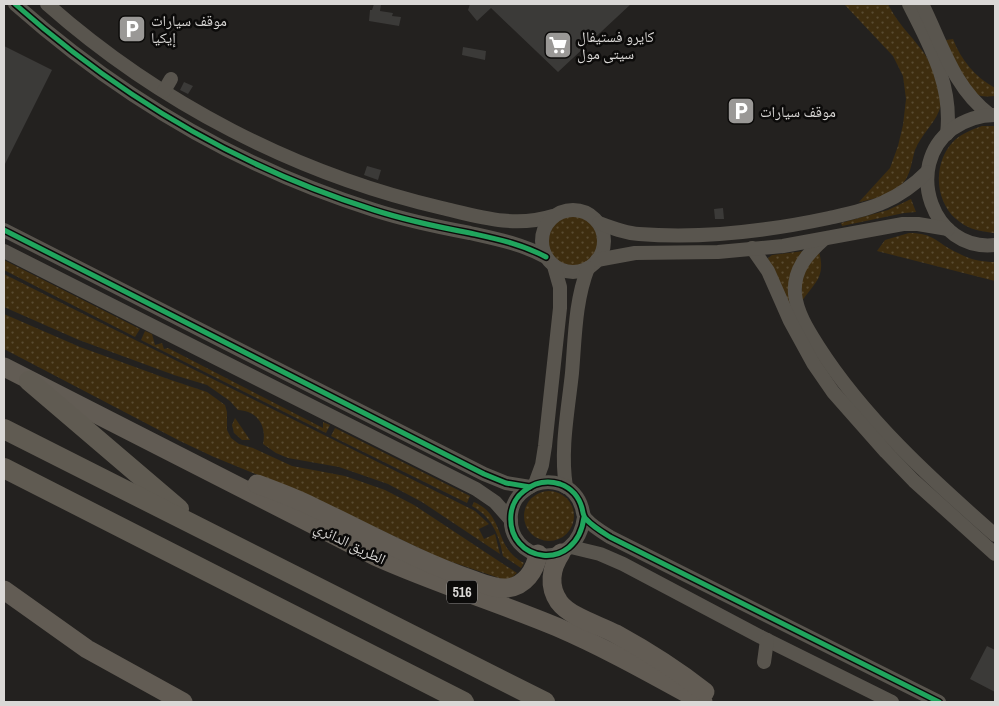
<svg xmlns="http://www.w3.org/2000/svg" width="999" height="706" font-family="'Archivo Narrow','Noto Naskh Arabic',sans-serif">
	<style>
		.park { fill: url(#park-dots) }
		.building { fill: #3b3a38 }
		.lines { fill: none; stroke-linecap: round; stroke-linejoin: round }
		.tertiary { stroke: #59554e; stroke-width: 14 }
		.trunk { stroke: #625c54; stroke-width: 19 }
		.motorway { stroke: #605b52; stroke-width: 20 }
		.cycleway-casing { stroke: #0c0b0a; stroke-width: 8 }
		.cycleway { stroke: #20a55d; stroke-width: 5 }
		.labels { text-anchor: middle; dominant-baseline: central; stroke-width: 5; stroke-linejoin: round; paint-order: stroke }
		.shield { fill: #0c0b0a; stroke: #9c9a99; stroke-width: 1 }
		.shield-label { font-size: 14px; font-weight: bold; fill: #dad8d6 }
		.poi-label { font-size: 15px; fill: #dad8d6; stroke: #0c0b0a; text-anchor: start }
		.street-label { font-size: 15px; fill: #dad8d6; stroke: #0c0b0a }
	</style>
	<defs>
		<pattern id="park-dots" width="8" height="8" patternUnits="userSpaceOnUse" patternTransform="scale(1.25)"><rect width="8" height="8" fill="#3e2d0f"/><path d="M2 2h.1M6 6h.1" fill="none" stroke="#594b31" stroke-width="1.8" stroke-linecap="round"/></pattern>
	</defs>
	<rect width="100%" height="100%" fill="#23211f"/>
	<!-- park -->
	<g class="park">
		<path d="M 844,4 L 888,4 C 905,39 933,48 939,92 C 940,98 942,105 939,111 C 934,124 921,135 915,150 C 912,160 911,171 906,179 C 896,194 875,199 859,202 L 890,168 L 898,146 L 903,125 L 906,99 L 903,76 L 893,56 Z"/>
		<path d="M 953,39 C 961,60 975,77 995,88 L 995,96 C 988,97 977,97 972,91 C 965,84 949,50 946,40 Z"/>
		<path d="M 982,126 L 995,126 L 995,233 L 993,233 C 981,231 970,230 960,222 C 935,205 932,165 952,143 C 960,134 971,130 982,126 Z"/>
		<polygon points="911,199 916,212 904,213 842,226 841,223 888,210"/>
		<circle cx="573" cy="241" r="25"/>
		<path d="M 909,233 C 935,233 936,243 958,253 C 970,260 982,262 995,262 L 995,281 L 877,251 L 885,240 Z"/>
		<polygon points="804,251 791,306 783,299 768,258 772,255"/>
		<path d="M 819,252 C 826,277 815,282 802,301 L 802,271 Z"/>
		<polygon points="4,260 140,329 135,337 4,270"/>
		<path d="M 4,274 L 475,511 L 489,524 L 479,529 L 484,539 L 495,534 L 500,554 L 422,502 L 388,484 L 339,467 L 288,458 L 276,453 L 263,444 C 267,425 257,411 238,410 L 230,401 L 207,385 L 174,375 L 79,340 L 4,307 Z"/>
		<polygon points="4,314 80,347 168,379 207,392 225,405 227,412 227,430 231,438 239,444 253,448 292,466 345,476 385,490 414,505 517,573 510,579 502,579 440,558 311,497 214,457 180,441 4,349"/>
		<polygon points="145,331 152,334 155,345 162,343 164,349 168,348 323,428 323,422 330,425 326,433 141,340"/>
		<polygon points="235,418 250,440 242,440 234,433 232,425"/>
		<polygon points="335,428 470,496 467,503 331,436"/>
		<circle cx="549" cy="516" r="25"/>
		<path d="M 474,502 C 506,516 493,547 524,563 L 521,568 L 503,556 C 499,535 492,517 472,506 Z"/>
	</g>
	<!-- building -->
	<g class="building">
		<polygon points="374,4 381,4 380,11 393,13 392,16 401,17 399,26 369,21 370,10 372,10"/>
		<polygon points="470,4 631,4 558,72 491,8 477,21 468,10"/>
		<polygon points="4,46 52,70 4,166"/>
		<polygon points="463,47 486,51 485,60 462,55"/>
		<polygon points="184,82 193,86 188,94 180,90"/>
		<polygon points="367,166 381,170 378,180 364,175"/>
		<polygon points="723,208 724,219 715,219 714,209"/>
		<polygon points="987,646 995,650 995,692 970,679"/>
	</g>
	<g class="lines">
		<!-- tertiary -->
		<g class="tertiary">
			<path d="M 15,4 C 120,97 240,168 374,210 C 405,220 438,227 470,233 C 497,239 522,244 546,257"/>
			<path d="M 47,4 C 159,103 296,174 442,208 C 480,217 514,228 553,216"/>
			<path d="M 909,4 C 930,46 953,85 947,134"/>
			<path d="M 922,4 C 942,44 953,87 990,115"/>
			<polyline points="164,91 171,79"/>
			<path d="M 995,115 C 980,115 965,120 952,129 C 903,166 932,252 995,245"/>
			<circle cx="573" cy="241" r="31"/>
			<path d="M 599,223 C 612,228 625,233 639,234 C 702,239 768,231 829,218 C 847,214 867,210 884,202 C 900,195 914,185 927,172"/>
			<polyline points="4,230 484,474 506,483 530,487"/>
			<path d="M 824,239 C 807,254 793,270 795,294 C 797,313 808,330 818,346 C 864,418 931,479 995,535"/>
			<polyline points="752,248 768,271 790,321 813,363 833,392 886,452 914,481 995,554"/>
			<polyline points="4,251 476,489 495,502 511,520"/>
			<polyline points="597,260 635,253 718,252 783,246 903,224 918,224 948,229"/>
			<polyline points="535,484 542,465 545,446 560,308 560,287 554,266"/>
			<path d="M 566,487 C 560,450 568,411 572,373 C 575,338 575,301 588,268"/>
			<path d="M 584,517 C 577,574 506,563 511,514 C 512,505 517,496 524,491 C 534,483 547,480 560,484 C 571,488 579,497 582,508 C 583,512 583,516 586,519 C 592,526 602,532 610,537 L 939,702"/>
			<polyline points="571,547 600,554 623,564 761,637 892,702"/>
			<polyline points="764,662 767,640"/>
		</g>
		<!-- trunk -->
		<g class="trunk">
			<path d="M 4,367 L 375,556 C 435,583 497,602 557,627 C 608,649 655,676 703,702"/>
			<path d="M 257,484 C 276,491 295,498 313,507 C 366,532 418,561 473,580 C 484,584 495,589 507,588 C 525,586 535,571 538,554"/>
			<path d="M 561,553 C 551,568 548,586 559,602 C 570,617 599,625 616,634 C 647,651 677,670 705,692"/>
			<polyline points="4,590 87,649 183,702"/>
		</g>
		<!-- motorway -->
		<g class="motorway">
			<polyline points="29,381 179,509"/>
			<polyline points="4,429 545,702"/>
			<polyline points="4,468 464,702"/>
		</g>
		<!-- cycleway casing -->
		<g class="cycleway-casing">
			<g id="cycleway">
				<path d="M 15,4 C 120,97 240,168 374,210 C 405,220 438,227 470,233 C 497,239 522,244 546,257"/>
				<polyline points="4,230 484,474 506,483 530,487"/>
				<path d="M 584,517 C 577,574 506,563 511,514 C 512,505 517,496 524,491 C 534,483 547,480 560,484 C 571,488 579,497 582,508 C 583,512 583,516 586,519 C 592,526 602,532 610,537 L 939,702"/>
			</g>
		</g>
		<!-- cycleway -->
		<use href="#cycleway" class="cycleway"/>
	</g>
	<!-- icons -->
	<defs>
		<g id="parking-square" transform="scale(1.4375)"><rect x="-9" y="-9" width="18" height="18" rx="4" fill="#9a9896" stroke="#0c0b0a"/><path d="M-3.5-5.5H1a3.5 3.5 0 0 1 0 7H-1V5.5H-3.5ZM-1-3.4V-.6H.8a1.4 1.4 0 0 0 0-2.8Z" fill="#fff"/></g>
		<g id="supermarket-square" transform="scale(1.4375)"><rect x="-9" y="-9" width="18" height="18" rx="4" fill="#9a9896" stroke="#0c0b0a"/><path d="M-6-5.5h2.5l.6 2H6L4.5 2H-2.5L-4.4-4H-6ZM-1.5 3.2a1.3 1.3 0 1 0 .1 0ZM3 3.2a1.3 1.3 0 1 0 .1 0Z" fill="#fff"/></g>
	</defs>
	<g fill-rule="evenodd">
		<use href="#parking-square" x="132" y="29"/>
		<use href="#supermarket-square" x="558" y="45"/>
		<use href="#parking-square" x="741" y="111"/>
	</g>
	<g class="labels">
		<!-- shield labels -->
		<rect class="shield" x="447" y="580.5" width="30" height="23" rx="4"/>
		<g class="shield-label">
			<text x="462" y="592">516</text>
		</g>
		<!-- poi labels -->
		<g class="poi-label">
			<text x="151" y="20">موقف سيارات<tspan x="151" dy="17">إيكيا</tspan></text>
			<text x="577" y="36">كايرو فستيفال<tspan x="577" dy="17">سيتى مول</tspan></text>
			<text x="760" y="111">موقف سيارات</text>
		</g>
		<!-- street labels -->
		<g class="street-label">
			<text transform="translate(350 543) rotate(26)">الطريق الدائري</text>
		</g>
	</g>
	<!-- border -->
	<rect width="999" height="706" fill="none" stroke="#dad8d6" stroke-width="10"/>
</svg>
